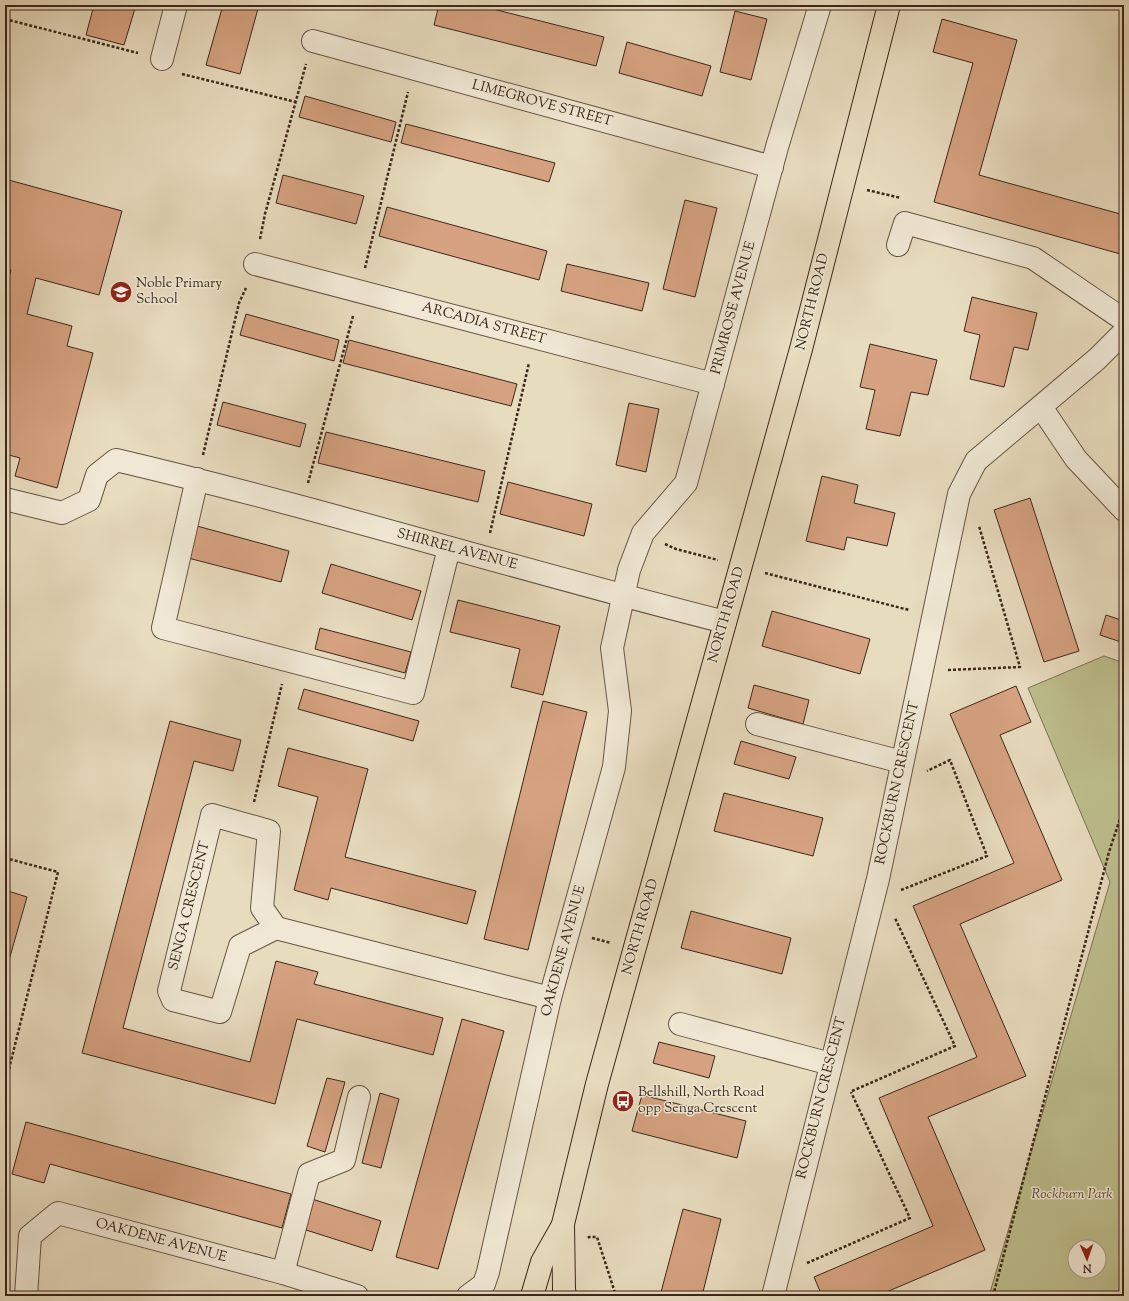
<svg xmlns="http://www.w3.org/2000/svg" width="1129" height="1301" font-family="'Sorts Mill Goudy',serif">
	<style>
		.green { fill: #bebe8d; stroke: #7d7254; fill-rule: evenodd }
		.building { fill: #d6a281; stroke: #3c271a }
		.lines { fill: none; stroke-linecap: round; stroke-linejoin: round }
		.minor-casing { stroke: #675443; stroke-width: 24 }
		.major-casing { stroke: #3c271a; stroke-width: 24 }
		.path { stroke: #3c271a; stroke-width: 2.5; stroke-dasharray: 3 2; stroke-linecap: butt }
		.minor { stroke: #f0e8d5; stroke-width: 22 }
		.major { stroke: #e8dcbf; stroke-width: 22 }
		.labels { text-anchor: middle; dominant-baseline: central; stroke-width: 3; stroke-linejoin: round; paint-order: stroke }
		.street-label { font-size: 14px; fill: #3c271a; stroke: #f0e8d5 }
		.poi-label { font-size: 14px; fill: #3c271a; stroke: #f0e8d5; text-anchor: start }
		.park-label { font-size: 14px; font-style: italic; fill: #5c4d37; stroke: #f0e8d5 }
	</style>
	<rect width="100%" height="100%" fill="#e8dcbf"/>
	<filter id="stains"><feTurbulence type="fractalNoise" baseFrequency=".005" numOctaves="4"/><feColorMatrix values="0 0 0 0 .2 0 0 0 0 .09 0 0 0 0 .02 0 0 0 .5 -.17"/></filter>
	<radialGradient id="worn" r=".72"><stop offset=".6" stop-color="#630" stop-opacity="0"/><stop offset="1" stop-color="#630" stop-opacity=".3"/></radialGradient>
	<!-- green -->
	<path class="green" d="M 1104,656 L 1124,663 L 1124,1296 L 989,1296 L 1110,882 L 1028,688 ZM 1075,1247 L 1099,1247 L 1099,1271 L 1075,1271 Z"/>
	<!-- building -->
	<g class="building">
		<polygon points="94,5 136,5 124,45 86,35"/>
		<polygon points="223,5 259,5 240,74 206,65"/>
		<polygon points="439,5 477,5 604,37 596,66 434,25"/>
		<polygon points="735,11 767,19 751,80 720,72"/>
		<polygon points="942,19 1017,40 979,175 1124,215 1124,255 934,202 973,63 933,52"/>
		<polygon points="627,42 711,66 702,96 619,73"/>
		<polygon points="305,96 396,122 391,142 299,117"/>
		<polygon points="406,124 555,163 549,182 401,143"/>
		<polygon points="283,175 364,196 356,224 276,203"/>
		<polygon points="5,179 122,211 99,295 36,278 27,314 72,326 67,346 93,353 57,488 15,476 20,458 5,454 5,292 11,270 5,269"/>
		<polygon points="685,200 717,208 695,297 663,289"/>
		<polygon points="387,207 547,251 539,280 379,236"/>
		<polygon points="567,264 649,283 642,311 561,291"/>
		<polygon points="972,297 1037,313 1028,350 1014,347 1004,387 970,379 980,335 964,331"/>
		<polygon points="246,314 339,340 334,361 240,335"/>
		<polygon points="349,340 517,384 511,406 343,363"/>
		<polygon points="870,344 937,360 928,395 911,392 900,436 866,429 875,390 860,387"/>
		<polygon points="223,402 306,424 300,447 217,425"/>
		<polygon points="629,403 659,409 646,472 616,465"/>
		<polygon points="326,432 485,471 478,502 318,463"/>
		<polygon points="822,476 858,485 854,503 895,513 887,546 847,537 844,550 806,541"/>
		<polygon points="508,482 592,504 584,536 500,514"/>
		<polygon points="1030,498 1079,651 1044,662 994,510"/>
		<polygon points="197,526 289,551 281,582 188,558"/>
		<polygon points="331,564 421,591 412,620 322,593"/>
		<polygon points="458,600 560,626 543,695 511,687 520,649 450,632"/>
		<polygon points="772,611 870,639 860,674 762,646"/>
		<polygon points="1106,615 1124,621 1124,643 1100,635"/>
		<polygon points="320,628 411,652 405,673 315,649"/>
		<polygon points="754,685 809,700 803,724 748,708"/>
		<polygon points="1016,686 1031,722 1000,735 1062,880 960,924 1026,1076 928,1117 985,1250 877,1296 822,1296 814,1277 933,1226 879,1098 977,1057 913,906 1014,863 950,714"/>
		<polygon points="304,689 419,721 413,741 298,709"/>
		<polygon points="543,701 587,712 528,950 484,939"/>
		<polygon points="170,721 241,740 233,771 194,761 123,1028 250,1062 276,961 318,972 314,984 443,1018 433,1055 297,1019 275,1104 82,1053"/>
		<polygon points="741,741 796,757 789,779 734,764"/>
		<polygon points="288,748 368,769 345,857 476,891 467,924 331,888 328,900 294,890 318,797 278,786"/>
		<polygon points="724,793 823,818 813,856 714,831"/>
		<polygon points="5,890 27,897 7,967 5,966"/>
		<polygon points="691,911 791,938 782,974 681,948"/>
		<polygon points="462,1019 504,1031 438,1269 396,1257"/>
		<polygon points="659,1042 715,1056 709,1078 653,1063"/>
		<polygon points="327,1078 345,1082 325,1152 307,1146"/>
		<polygon points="380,1093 399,1099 381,1168 362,1163"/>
		<polygon points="642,1095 746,1121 737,1158 632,1131"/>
		<polygon points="26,1122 291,1194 282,1228 50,1164 44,1183 12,1174"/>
		<polygon points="312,1199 381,1221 372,1251 303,1229"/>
		<polygon points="683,1209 721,1219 702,1296 660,1296"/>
	</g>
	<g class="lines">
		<!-- minor casing -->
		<g class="minor-casing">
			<g id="minor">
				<polyline points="313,41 772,167"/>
				<polyline points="162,59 176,5"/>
				<polyline points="898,245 905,223 1033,258 1124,320"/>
				<polyline points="255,264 713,384"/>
				<polyline points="1041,407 1076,459 1124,510"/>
				<polyline points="197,479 163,628 413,693 449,548"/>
				<path d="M 5,499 L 62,513 L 89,500 L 97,475 L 116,460 C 321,508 522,571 725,622"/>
				<polyline points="757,724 902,762"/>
				<polygon points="212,815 269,831 262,908 276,928 240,946 220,1012 173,1000 169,991"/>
				<polyline points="276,928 550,998"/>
				<polyline points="680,1024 831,1064"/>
				<polyline points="283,1273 309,1174 344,1160 359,1097"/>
				<polyline points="26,1296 30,1236 58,1213 283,1273 357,1296"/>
				<polyline points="468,1296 484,1284 488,1272 550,998 614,767 620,711 612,648 629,570 643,533 686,483 777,147 820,5"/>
				<polyline points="773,1296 878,879 959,494 976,461 1097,359 1124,332"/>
			</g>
		</g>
		<!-- major casing -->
		<g class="major-casing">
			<g id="major">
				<polyline points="532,1296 542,1262 563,1225"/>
				<polyline points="565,1296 564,1289 563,1224 597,1084 801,349 889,5"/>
			</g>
		</g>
		<!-- path -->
		<g class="path">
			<polyline points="5,19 138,53"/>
			<polyline points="182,74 296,102"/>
			<polyline points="867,190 901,198"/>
			<polyline points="260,239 265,214 306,64"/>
			<polyline points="365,268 408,92"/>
			<polyline points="203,455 239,303 246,288"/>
			<polyline points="308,483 353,316"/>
			<polyline points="490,533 529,363"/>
			<polyline points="665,544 676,549 718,560"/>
			<polyline points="765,573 909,610"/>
			<polyline points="948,670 1020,667 979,526"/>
			<polyline points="254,802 282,684"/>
			<polyline points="5,858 58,872 5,1085"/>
			<polyline points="901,890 987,856 950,760 927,771"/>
			<polyline points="592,938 611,943"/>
			<polyline points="852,1091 955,1046 895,918"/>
			<polyline points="588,1238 589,1237 597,1237 616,1296"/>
			<polyline points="807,1263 910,1218 851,1092"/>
			<polyline points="993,1296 1109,852 1124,807"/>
		</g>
		<!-- minor -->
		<use href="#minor" class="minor"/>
		<!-- major -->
		<use href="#major" class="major"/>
	</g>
	<!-- icons -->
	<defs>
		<g id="school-disc" transform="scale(1.15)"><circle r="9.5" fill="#8f2418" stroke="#f0e8d5"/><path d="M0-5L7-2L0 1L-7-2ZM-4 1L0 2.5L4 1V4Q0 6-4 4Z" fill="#fff"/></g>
		<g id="bus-disc" transform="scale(1.15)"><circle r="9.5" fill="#8f2418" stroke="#f0e8d5"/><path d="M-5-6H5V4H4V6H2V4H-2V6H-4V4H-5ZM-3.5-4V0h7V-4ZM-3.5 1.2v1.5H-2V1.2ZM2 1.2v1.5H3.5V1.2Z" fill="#fff"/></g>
	</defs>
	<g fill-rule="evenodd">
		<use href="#school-disc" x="121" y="292"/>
		<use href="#bus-disc" x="623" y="1101"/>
	</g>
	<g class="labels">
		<!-- street labels -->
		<g class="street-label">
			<text transform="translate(542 104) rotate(15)">LIMEGROVE STREET</text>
			<text transform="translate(813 302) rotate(-76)">NORTH ROAD</text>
			<text transform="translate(734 308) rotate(-75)">PRIMROSE AVENUE</text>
			<text transform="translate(484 324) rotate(15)">ARCADIA STREET</text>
			<text transform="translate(457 550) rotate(15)">SHIRREL AVENUE</text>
			<text transform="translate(727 615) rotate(-74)">NORTH ROAD</text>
			<text transform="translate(898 783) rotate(-78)">ROCKBURN CRESCENT</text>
			<text transform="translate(190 906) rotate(-76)">SENGA CRESCENT</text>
			<text transform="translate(641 927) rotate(-74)">NORTH ROAD</text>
			<text transform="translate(564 951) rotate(-75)">OAKDENE AVENUE</text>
			<text transform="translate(822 1098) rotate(-76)">ROCKBURN CRESCENT</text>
			<text transform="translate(161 1241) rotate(15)">OAKDENE AVENUE</text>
		</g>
		<!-- poi labels -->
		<g class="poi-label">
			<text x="136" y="284">Noble Primary<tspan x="136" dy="16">School</tspan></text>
			<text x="638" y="1093">Bellshill, North Road<tspan x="638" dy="16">opp Senga Crescent</tspan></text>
		</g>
		<!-- park labels -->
		<g class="park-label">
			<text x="1072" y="1195">Rockburn Park</text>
		</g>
	</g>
	<!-- margin -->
	<rect width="1129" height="1301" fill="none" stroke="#e8dcbf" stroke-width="20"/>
	<rect x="6" y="6" width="1117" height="1289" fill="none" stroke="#3c271a" stroke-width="2"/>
	<rect x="10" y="10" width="1109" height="1281" fill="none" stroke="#3c271a"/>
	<!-- north arrow -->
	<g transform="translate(1087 1259) rotate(178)"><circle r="19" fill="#f0e8d5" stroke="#a89b8a"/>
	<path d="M0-3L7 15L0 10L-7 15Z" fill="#8f2418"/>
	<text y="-6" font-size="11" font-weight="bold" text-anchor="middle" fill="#3c271a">N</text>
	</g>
	<rect width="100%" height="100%" filter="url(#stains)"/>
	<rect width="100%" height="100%" fill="url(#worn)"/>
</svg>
